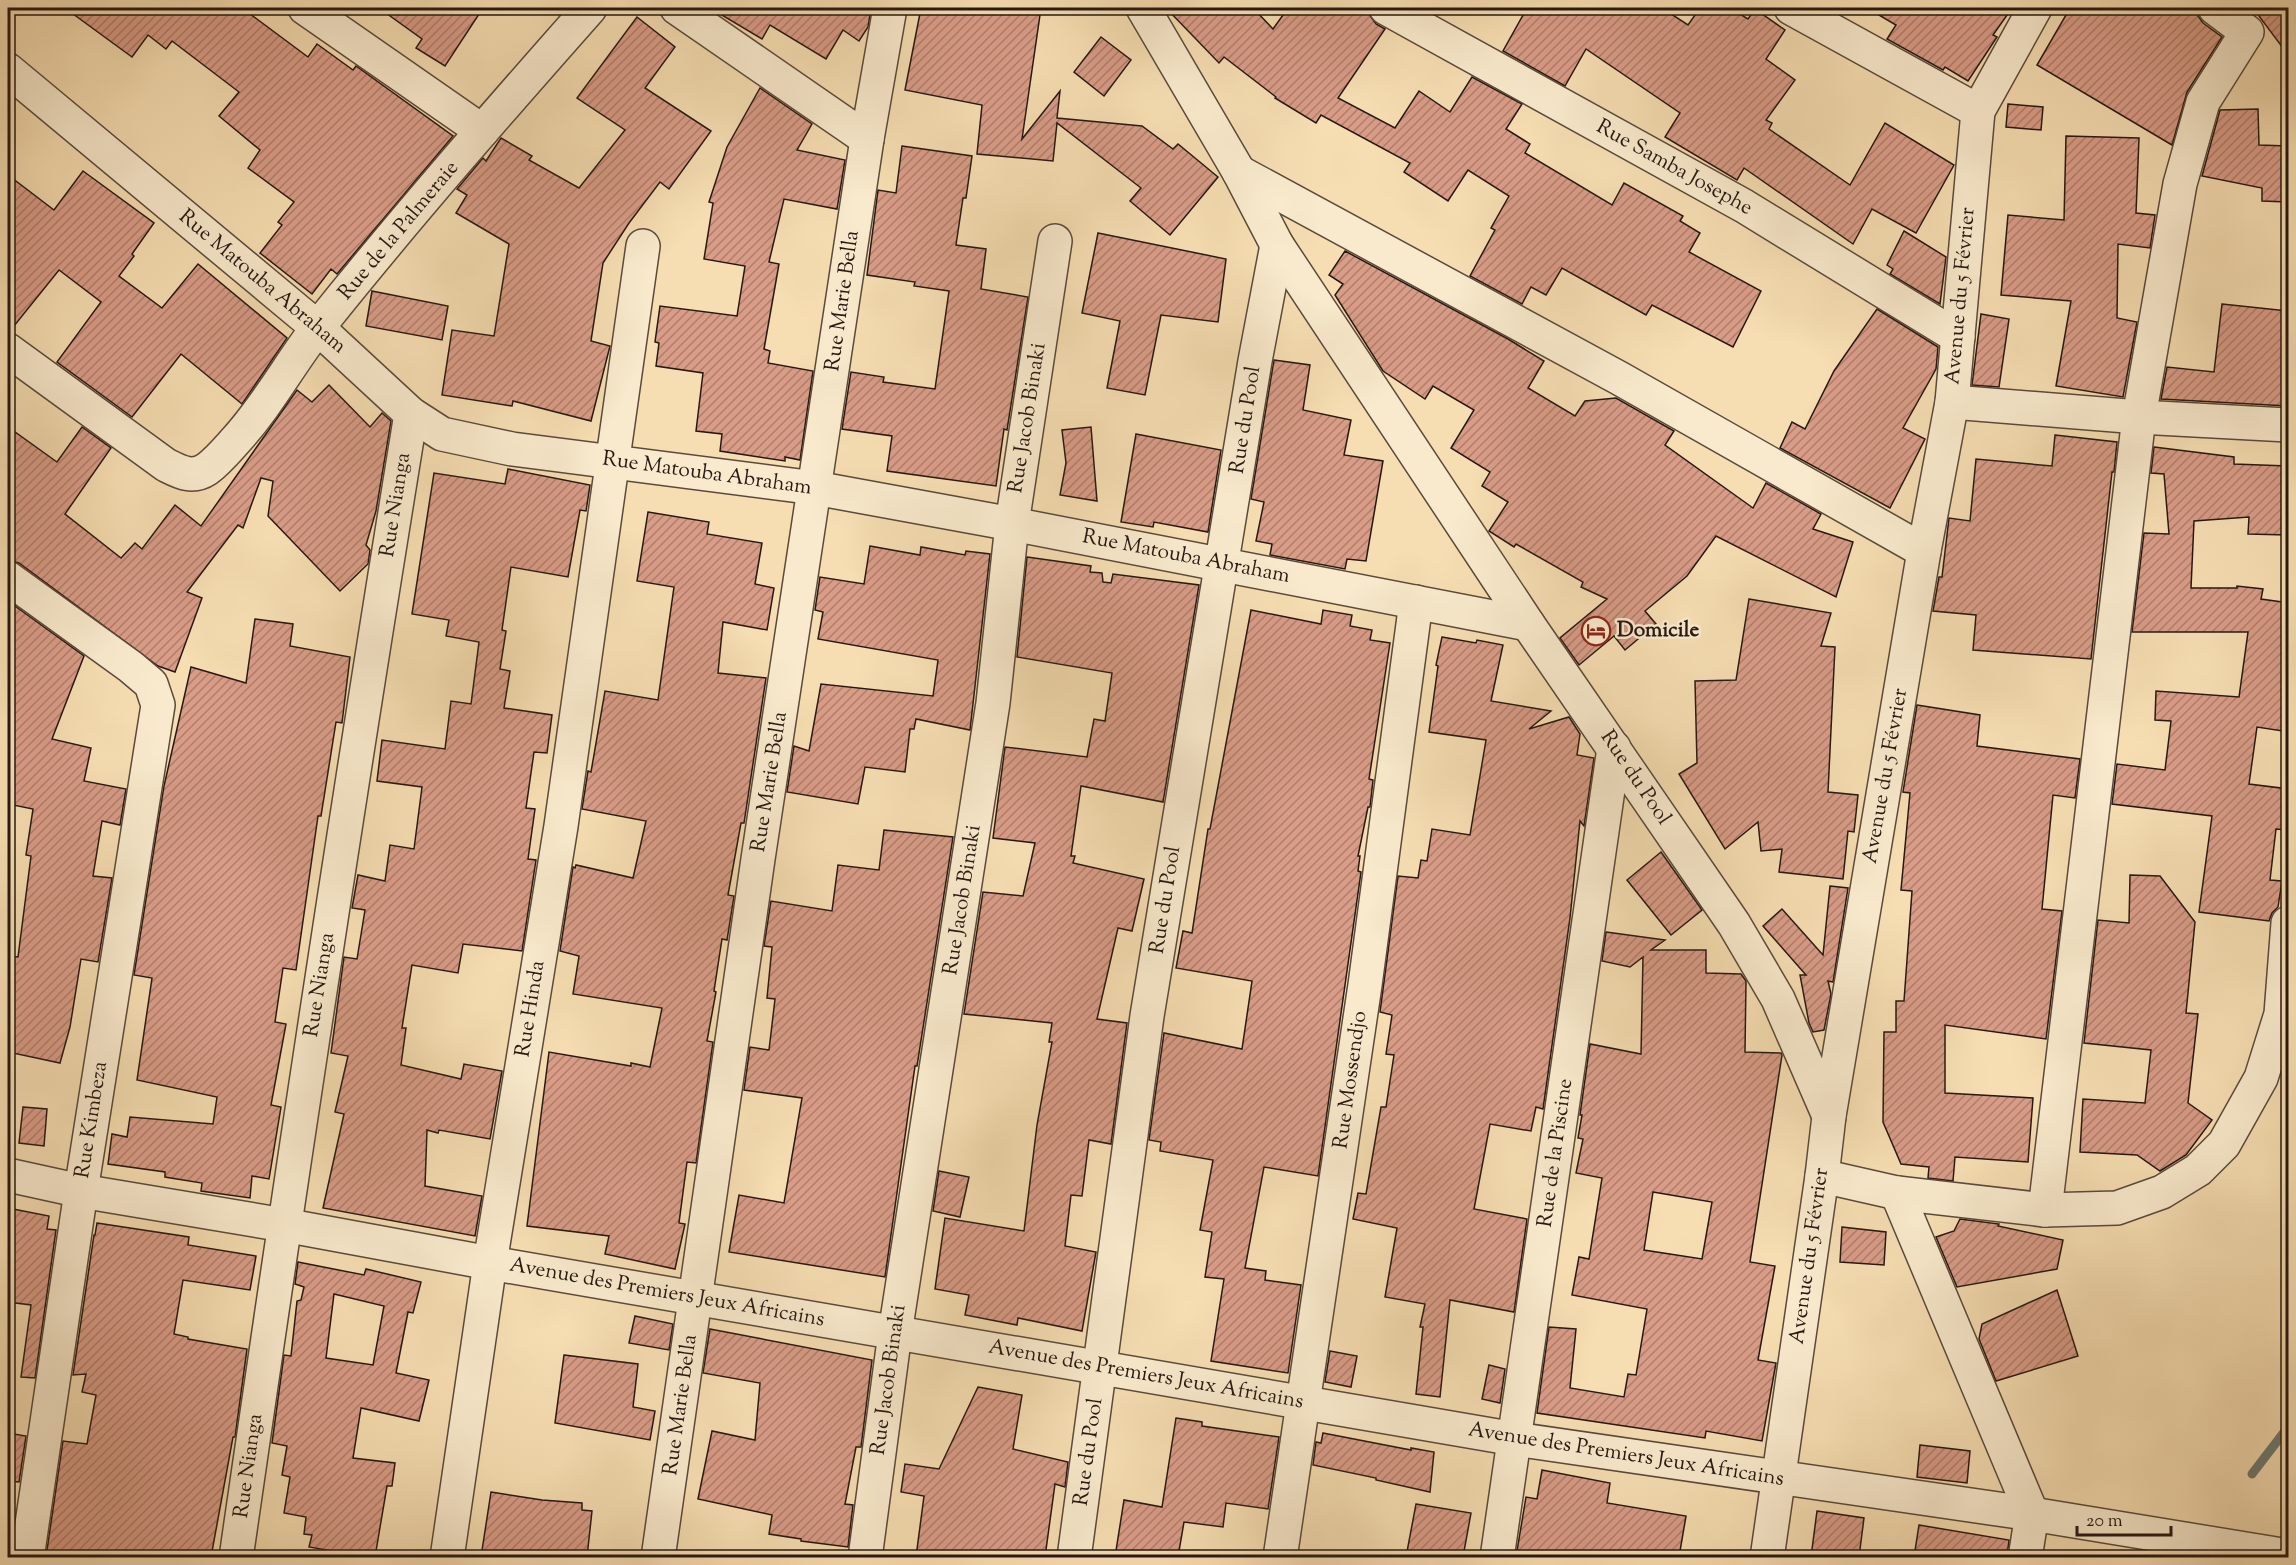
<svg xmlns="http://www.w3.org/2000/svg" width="2296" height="1565" font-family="'Sorts Mill Goudy',serif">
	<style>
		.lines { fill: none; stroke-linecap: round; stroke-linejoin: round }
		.stream { stroke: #6d7a70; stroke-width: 9 }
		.building { fill: url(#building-hatch); stroke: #261813; stroke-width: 1.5; fill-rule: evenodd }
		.minor-casing { stroke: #5a4a3b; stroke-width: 36 }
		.minor { stroke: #f9eacd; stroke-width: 33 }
		.labels { text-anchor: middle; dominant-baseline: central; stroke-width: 5; stroke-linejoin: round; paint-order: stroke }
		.street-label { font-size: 21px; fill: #261813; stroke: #f9eacd }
		.poi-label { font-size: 21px; font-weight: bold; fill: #261813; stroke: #f9eacd; text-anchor: start }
	</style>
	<defs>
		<pattern id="building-hatch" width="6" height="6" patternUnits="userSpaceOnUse" patternTransform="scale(1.5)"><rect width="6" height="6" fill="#d99c87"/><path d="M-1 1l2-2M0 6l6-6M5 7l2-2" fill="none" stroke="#b07e6d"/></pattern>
	</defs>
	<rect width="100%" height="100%" fill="#f6deb2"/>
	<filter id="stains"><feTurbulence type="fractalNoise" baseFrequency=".00333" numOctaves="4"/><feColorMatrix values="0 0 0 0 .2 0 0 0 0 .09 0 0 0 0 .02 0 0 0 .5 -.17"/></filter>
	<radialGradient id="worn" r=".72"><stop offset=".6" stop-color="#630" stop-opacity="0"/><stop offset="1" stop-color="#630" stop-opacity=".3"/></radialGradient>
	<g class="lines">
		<!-- stream -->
		<polyline class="stream" points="2252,1474 2288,1427"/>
	</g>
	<!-- building -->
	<g class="building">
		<polygon points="65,8 242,8 308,57 317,44 353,70 356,66 453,136 337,274 331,269 312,294 260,253 282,225 278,222 294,202 248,168 260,150 219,116 239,92 172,41 166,49 148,35 132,57"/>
		<polygon points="379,8 483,8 445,66 416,48 422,39"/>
		<polygon points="710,8 871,8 868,27 859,41 843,30 826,59 770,25 762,39"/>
		<polygon points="921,8 1041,8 1022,139 1060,91 1057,118 1142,126 1173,149 1178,144 1218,177 1170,235 1130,201 1141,188 1057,123 1053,161 977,154 982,105 905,90"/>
		<polygon points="1166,8 1253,8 1273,29 1288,8 1359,8 1369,14 1376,24 1385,29 1338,98 1395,128 1419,91 1450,112 1472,77 1522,104 1506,129 1530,144 1525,153 1612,205 1624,183 1683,216 1680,221 1700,233 1689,252 1761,291 1733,347 1652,305 1646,315 1562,268 1546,295 1531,287 1522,304 1470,276 1495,230 1491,228 1509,196 1468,170 1448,201 1404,172 1410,163 1321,115 1316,123 1275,98 1276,97 1224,57 1219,63"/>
		<polygon points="1527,8 1662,8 1688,25 1700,8 1730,8 1748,19 1755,9 1785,30 1766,59 1795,80 1766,120 1772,123 1769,129 1850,185 1885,123 1954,165 1916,233 1872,209 1853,244 1744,168 1737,180 1665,137 1680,113 1586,49 1565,86 1503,51"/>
		<polygon points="1867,8 2012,8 1993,35 1997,37 1968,81 1945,67 1943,70 1887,39 1896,25"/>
		<polygon points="2070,8 2197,8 2198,16 2203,23 2222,37 2187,92 2172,145 2037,65"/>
		<polygon points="2253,8 2289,8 2289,56"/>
		<polygon points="637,17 675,47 645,88 711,131 669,189 660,182 629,223 603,263 591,341 610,346 591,421 513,401 512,406 442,395 452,330 494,336 509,244 456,213 467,195 457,189 483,158 486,161 501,138 532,156 529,160 579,188 625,130 577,98"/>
		<polygon points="1101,37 1131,60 1104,96 1074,72"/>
		<polygon points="760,88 812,124 797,150 845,160 837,209 784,199 769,262 779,264 764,349 770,351 768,363 813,371 800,460 785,457 785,461 720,451 722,434 696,431 703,373 656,366 659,343 655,342 660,306 737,316 745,266 704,259 713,203 709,202 727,147"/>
		<polygon points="2008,104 2043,107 2041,130 2006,127"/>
		<polygon points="2258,109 2259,145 2289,146 2289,202 2262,201 2262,188 2202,176 2220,110"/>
		<polygon points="2066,136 2139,138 2136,213 2155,215 2150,248 2118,244 2117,318 2137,322 2123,397 2056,386 2071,301 2001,295 2008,215 2064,220"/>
		<polygon points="902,146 972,156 966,198 963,198 956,245 986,249 981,289 1028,297 1007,430 1004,429 996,486 887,471 892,436 842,429 851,372 884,377 883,382 935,389 949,291 914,286 915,282 867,275 878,190 896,193"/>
		<polygon points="83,171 154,223 132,254 134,256 119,276 162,308 198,264 287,338 242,404 181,354 132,417 57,362 101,302 59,270 10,331 8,332 8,175 54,210"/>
		<polygon points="1904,231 1946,257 1940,304 1890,274 1893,269 1887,265"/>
		<polygon points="1098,233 1226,259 1218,322 1161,315 1145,395 1107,388 1120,321 1082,313"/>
		<polygon points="1345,251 1508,339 1544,361 1528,388 1575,416 1585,401 1616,398 1674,431 1665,445 1753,508 1766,483 1821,514 1813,529 1853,542 1836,597 1716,536 1687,576 1645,611 1656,624 1625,650 1614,636 1579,665 1560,638 1607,599 1581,587 1583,582 1516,544 1514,547 1489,531 1508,502 1482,486 1490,472 1451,448 1474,410 1433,386 1425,399 1383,371 1335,295 1343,284 1329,275"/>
		<polygon points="372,291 448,306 442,340 366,326"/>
		<polygon points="2222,304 2289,311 2289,406 2161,399 2167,367 2214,372"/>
		<polygon points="1877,309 1938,347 1936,369 1903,428 1925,439 1890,508 1780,448 1792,422 1805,429 1834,371"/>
		<polygon points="1981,314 2009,319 1999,387 1972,385"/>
		<polygon points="1274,360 1310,365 1303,410 1351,420 1344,455 1383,461 1366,561 1347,559 1345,569 1270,555 1272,544 1256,541 1264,502 1251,499"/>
		<polygon points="329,385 370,427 382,413 391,421 376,511 366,545 370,550 368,564 340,591 268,516 273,481 261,478 243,528 238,525 187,592 202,598 175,672 158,666 19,563 8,560 8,427 57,462 82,427 111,448 65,514 121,558 135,543 142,549 175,505 201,526 297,390 312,402"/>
		<polygon points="1091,427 1097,501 1060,495 1066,463 1062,430"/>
		<polygon points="1136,434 1221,450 1208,532 1154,522 1153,527 1121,522"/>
		<polygon points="2055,435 2117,442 2114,472 2112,472 2091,659 1973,650 1976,615 1933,611 1939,577 1942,577 1949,518 1970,521 1976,459 2052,466"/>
		<polygon points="2154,447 2234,457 2234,464 2289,466 2289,535 2248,534 2249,517 2194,521 2191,588 2237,588 2237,586 2263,589 2261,599 2289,603 2289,732 2257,727 2249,784 2289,789 2289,830 2276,829 2270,880 2282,881 2278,907 2272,913 2269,921 2199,912 2212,816 2112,804 2117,764 2165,770 2171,721 2155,720 2156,691 2239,697 2248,632 2132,632 2144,533 2169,534 2164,474 2151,473"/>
		<polygon points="508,469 590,485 586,511 580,510 568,577 511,567 502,630 506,631 500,669 510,671 504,708 552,715 547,753 534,752 526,808 535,809 528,859 536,860 522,951 463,944 458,973 412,965 402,1028 406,1028 401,1065 461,1079 464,1064 502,1071 490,1139 439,1130 438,1133 427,1130 425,1186 482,1196 475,1236 323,1208 344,1114 335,1112 348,1056 331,1053 344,957 357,959 365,910 352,908 358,875 385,881 390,845 414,849 422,787 377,781 382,740 445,749 451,701 471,704 479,642 446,636 449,620 412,614 434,473 505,484"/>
		<polygon points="648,512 709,522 707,534 762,543 755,584 774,588 767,630 723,622 718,673 766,678 744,823 741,823 728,895 734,896 727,940 722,939 714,991 716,992 707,1041 713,1042 696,1163 687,1162 679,1223 685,1224 675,1269 605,1254 609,1236 527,1226 549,1052 631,1066 631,1063 650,1067 662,1008 573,994 579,956 560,951 573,867 575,868 576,865 633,878 646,821 582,809 588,771 591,772 605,691 658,700 674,587 637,581"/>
		<polygon points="870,546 920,555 921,547 965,555 966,551 990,554 970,730 916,719 914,729 910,729 905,772 865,767 858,804 787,792 794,746 809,751 821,684 933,696 938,660 818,639 823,612 815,610 820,577 864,584"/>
		<polygon points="1027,557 1091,566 1090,572 1102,573 1103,582 1111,583 1113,574 1199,585 1163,802 1081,786 1071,856 1075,856 1073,863 1144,879 1132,931 1118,928 1097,1019 1127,1023 1111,1144 1089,1140 1082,1196 1071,1195 1065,1246 1096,1252 1082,1331 1018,1318 1017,1325 965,1315 969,1295 935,1289 945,1218 1024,1231 1037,1125 1052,1042 1049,1042 1052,1023 964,1014 983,892 1023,896 1035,843 993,838 1005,747 1087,757 1094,719 1105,721 1112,673 1017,657"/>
		<polygon points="1749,599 1831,613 1821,646 1835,647 1828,792 1858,795 1854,832 1848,831 1843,879 1779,872 1782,849 1761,851 1758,822 1725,849 1679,774 1697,763 1695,681 1736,680"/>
		<polygon points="8,601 84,656 52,739 91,748 84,781 126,789 120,825 102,821 93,876 112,878 98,962 81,959 70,1027 60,1063 8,1052 8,956 18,957 31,856 26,855 33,809 8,804"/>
		<polygon points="1251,610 1321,624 1323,610 1352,615 1350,626 1372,630 1370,640 1390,643 1369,779 1373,780 1370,807 1368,807 1358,856 1360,856 1358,871 1361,872 1318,1176 1264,1167 1245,1268 1266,1271 1265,1280 1301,1285 1288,1373 1211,1361 1224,1279 1205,1277 1212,1232 1200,1230 1213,1160 1160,1151 1161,1142 1149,1140 1164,1033 1242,1049 1252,981 1176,968 1183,931 1192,933 1208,829 1210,829"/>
		<polygon points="255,619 293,624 290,646 350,657 342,723 336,722 321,816 318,816 296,970 283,968 275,1022 286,1024 271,1105 281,1107 269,1179 252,1176 250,1198 201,1191 202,1183 165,1177 165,1172 108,1164 112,1134 127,1137 130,1117 213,1124 217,1097 137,1080 152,978 134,975 164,786 191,667 246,683"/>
		<polygon points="1442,637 1476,643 1477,640 1503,645 1491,701 1551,711 1529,729 1569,717 1580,734 1577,755 1594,758 1584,826 1580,821 1570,918 1543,1109 1536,1107 1531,1131 1490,1124 1474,1209 1527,1219 1514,1312 1450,1300 1440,1397 1416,1394 1423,1327 1420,1327 1425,1304 1385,1297 1397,1228 1353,1219 1358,1193 1366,1194 1381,1107 1386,1107 1394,1055 1386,1054 1392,1015 1380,1012 1398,876 1418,878 1421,860 1427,861 1432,829 1470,835 1486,740 1429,732 1438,666 1436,665"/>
		<polygon points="1917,705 1980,715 1977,746 2080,759 2075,798 2053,795 2042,909 2062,911 2046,1039 1945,1025 1945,1093 2033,1098 2028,1162 1955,1157 1953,1181 1928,1178 1929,1167 1901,1164 1883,1122 1884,1032 1896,1032 1896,1001 1904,1001 1912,891 1901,890 1910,793 1903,792"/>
		<polygon points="884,830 953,837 917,1066 915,1066 885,1277 729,1252 739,1195 784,1203 802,1098 744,1090 750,1047 769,1050 775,999 767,998 772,947 764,946 771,901 832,911 838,865 879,870"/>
		<polygon points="1661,852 1702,910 1671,935 1627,880"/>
		<polygon points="2130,875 2160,876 2195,922 2186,1013 2198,1014 2188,1103 2212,1120 2186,1155 2160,1171 2137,1155 2080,1152 2083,1099 2145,1103 2151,1050 2084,1043 2098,920 2129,923"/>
		<polygon points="1830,886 1848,888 1833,982 1828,981 1831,994 1824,1030 1813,1032 1809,1023 1800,975 1806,975 1763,926 1782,909 1823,955"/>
		<path d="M 1606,932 L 1665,940 L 1651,950 L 1706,950 L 1706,973 L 1741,974 L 1746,981 L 1745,1052 L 1781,1053 L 1782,1055 L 1750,1262 L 1775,1266 L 1758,1360 L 1776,1363 L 1762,1441 L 1706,1431 L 1705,1438 L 1537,1413 L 1549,1327 L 1576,1329 L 1570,1388 L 1624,1397 L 1628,1374 L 1636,1375 L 1647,1309 L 1572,1295 L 1579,1257 L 1589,1259 L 1602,1178 L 1576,1173 L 1583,1139 L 1578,1138 L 1582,1115 L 1580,1115 L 1590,1044 L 1641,1054 L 1643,957 L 1630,967 L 1602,961 ZM 1653,1192 L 1712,1202 L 1702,1259 L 1644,1250 Z"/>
		<polygon points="23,1107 47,1109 44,1146 19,1143"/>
		<polygon points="939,1171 969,1177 960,1217 933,1211"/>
		<polygon points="8,1208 49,1216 47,1229 56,1230 35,1378 21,1377 31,1305 8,1302"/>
		<polygon points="1960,1219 1999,1224 1998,1226 2063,1240 2057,1269 1957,1287 1936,1237 1954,1231"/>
		<polygon points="97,1223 189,1237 188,1245 256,1256 250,1290 183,1280 174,1334 188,1337 188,1339 247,1349 235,1437 233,1437 211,1557 46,1557 63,1441 87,1444 96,1395 82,1392 86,1374 73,1375 94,1235 95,1235"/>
		<polygon points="1842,1227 1886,1232 1884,1265 1840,1262"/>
		<path d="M 298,1262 L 364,1275 L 366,1269 L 421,1282 L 413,1313 L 408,1312 L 396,1373 L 429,1380 L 419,1421 L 361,1408 L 353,1458 L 395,1463 L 392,1486 L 387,1486 L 375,1557 L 343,1557 L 344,1553 L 309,1547 L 312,1535 L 304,1534 L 306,1517 L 284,1513 L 290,1477 L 282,1475 L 287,1446 L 272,1443 L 284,1355 L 291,1356 L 297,1301 L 301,1300 L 304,1287 L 295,1284 ZM 334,1294 L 384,1306 L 373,1365 L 326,1358 Z"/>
		<polygon points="2057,1290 2078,1356 1996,1381 1979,1339 1982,1324"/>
		<polygon points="635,1316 673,1324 669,1350 629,1343"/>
		<polygon points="710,1329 872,1360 861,1447 856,1447 845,1504 853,1505 848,1547 801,1541 801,1539 769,1534 772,1515 698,1499 712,1431 755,1440 760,1383 703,1373"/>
		<polygon points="1330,1351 1357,1356 1351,1387 1325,1382"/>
		<polygon points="564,1355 638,1364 633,1407 655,1411 650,1440 555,1423"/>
		<polygon points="1489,1365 1505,1369 1500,1403 1482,1399"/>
		<polygon points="978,1387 1022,1395 1013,1449 1068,1462 1065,1487 1055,1484 1045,1557 999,1557 970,1553 970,1557 916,1557 924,1496 901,1492 905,1464 939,1469"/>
		<polygon points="1176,1418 1202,1422 1202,1426 1279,1437 1268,1509 1226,1503 1223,1527 1184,1522 1178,1557 1115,1557 1124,1500 1162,1507"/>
		<polygon points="8,1433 26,1436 19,1482 8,1481"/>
		<polygon points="1323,1433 1411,1450 1411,1448 1434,1452 1430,1492 1376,1480 1376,1478 1313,1465 1316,1442 1321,1443"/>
		<polygon points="1920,1445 1970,1451 1967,1483 1917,1477"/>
		<polygon points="1542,1470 1610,1483 1607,1503 1686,1516 1679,1557 1516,1557 1526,1497 1537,1499"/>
		<polygon points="491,1492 542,1500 582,1503 582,1510 592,1511 587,1557 481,1557"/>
		<polygon points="1416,1504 1471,1513 1463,1557 1406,1557"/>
		<polygon points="1817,1511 1864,1518 1859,1557 1811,1557"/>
		<polygon points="1919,1525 2009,1540 2007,1557 1914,1557"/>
	</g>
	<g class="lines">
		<!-- minor casing -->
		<g class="minor-casing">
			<g id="minor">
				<polyline points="305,8 482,131"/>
				<polyline points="677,8 867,139"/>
				<polyline points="1143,8 1239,172 1277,245 1528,624 1734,924 1778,999 1829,1116"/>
				<polyline points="1386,8 1744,206 1958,337"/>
				<polyline points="1791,8 1978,111"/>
				<polyline points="8,70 318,328 411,414 442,434 512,449 815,488 1012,524 1528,624"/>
				<polyline points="1239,172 1619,378 1924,551"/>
				<path d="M 8,350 L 166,465 C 180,472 192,479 207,469 C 218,461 227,450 236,440 C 268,405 290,363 319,326 C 406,217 498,112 590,8"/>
				<polyline points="1952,402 2139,417 2288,425"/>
				<polyline points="8,578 131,667 151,684 158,705 81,1191 27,1558"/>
				<polyline points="8,1175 81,1191 284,1225 490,1263 1515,1439 2032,1514 2288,1556"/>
				<polyline points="1822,1176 1897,1193 2045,1210 2117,1208 2162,1192 2198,1170 2224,1144 2261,1078 2281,1014 2288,923"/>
				<polyline points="1897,1193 2032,1514 2025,1558"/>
				<polyline points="2045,1210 2139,417 2180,184 2203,102 2247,32 2215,8"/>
				<path d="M 236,1558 C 291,1176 349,794 411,414"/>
				<polyline points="447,1558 490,1263 561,826 643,246"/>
				<polyline points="658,1558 758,859 867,139 890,8"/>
				<polyline points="865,1558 895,1333 993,703 1012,524 1055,241"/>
				<polyline points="1074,1558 1147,1016 1255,361 1277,245"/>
				<polyline points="1280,1558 1365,985 1416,602"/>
				<polyline points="1497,1558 1614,748"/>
				<polyline points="1767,1558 1822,1176 1829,1116 1924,551 1952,402 1978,111 2035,8"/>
			</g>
		</g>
		<!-- minor -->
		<use href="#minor" class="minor"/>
	</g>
	<!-- icons -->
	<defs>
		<g id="hotel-ring" transform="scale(1.5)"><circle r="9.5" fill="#f9eacd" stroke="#8f2418" stroke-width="1.5"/><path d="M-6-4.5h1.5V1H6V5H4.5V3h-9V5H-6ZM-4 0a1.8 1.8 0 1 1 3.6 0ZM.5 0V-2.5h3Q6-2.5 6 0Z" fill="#8f2418"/></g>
	</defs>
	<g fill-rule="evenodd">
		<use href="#hotel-ring" x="1596" y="631"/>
	</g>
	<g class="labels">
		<!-- street labels -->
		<g class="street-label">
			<text transform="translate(1674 168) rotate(29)">Rue Samba Josephe</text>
			<text transform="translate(399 231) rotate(-50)">Rue de la Palmeraie</text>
			<text transform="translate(262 282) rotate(40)">Rue Matouba Abraham</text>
			<text transform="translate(1961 296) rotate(-85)">Avenue du 5 Février</text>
			<text transform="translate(843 301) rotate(-82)">Rue Marie Bella</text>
			<text transform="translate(1028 418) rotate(-81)">Rue Jacob Binaki</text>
			<text transform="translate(1246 420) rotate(-81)">Rue du Pool</text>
			<text transform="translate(707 474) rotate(8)">Rue Matouba Abraham</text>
			<text transform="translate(396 505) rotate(-81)">Rue Nianga</text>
			<text transform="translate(1186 557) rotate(11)">Rue Matouba Abraham</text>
			<text transform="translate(1886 776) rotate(-80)">Avenue du 5 Février</text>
			<text transform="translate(1635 778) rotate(56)">Rue du Pool</text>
			<text transform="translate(770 782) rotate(-81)">Rue Marie Bella</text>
			<text transform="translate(963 900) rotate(-81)">Rue Jacob Binaki</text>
			<text transform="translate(1166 900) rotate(-81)">Rue du Pool</text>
			<text transform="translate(320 985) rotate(-81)">Rue Nianga</text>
			<text transform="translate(531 1009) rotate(-81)">Rue Hinda</text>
			<text transform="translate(1351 1080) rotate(-82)">Rue Mossendjo</text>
			<text transform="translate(92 1120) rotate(-81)">Rue Kimbeza</text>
			<text transform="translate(1556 1153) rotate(-82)">Rue de la Piscine</text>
			<text transform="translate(1810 1256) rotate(-82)">Avenue du 5 Février</text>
			<text transform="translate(667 1293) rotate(10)">Avenue des Premiers Jeux Africains</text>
			<text transform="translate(1146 1375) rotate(10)">Avenue des Premiers Jeux Africains</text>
			<text transform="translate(889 1380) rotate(-82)">Rue Jacob Binaki</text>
			<text transform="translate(681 1405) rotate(-82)">Rue Marie Bella</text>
			<text transform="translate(1089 1452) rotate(-82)">Rue du Pool</text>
			<text transform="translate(1626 1455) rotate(9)">Avenue des Premiers Jeux Africains</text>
			<text transform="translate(249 1466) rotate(-82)">Rue Nianga</text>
		</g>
		<!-- poi labels -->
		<g class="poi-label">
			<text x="1617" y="631">Domicile</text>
		</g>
	</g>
	<!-- margin -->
	<rect width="2296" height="1565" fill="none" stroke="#f6deb2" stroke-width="30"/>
	<rect x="9" y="9" width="2278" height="1547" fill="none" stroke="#261813" stroke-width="3"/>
	<rect x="15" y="15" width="2266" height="1535" fill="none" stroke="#261813" stroke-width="1.5"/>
	<!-- scale -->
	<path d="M2077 1526v9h94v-9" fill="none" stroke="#261813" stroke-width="3"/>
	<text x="2086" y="1526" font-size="18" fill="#261813" stroke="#f9eacd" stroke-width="4.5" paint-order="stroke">20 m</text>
	<rect width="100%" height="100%" filter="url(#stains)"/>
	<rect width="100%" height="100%" fill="url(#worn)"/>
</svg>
